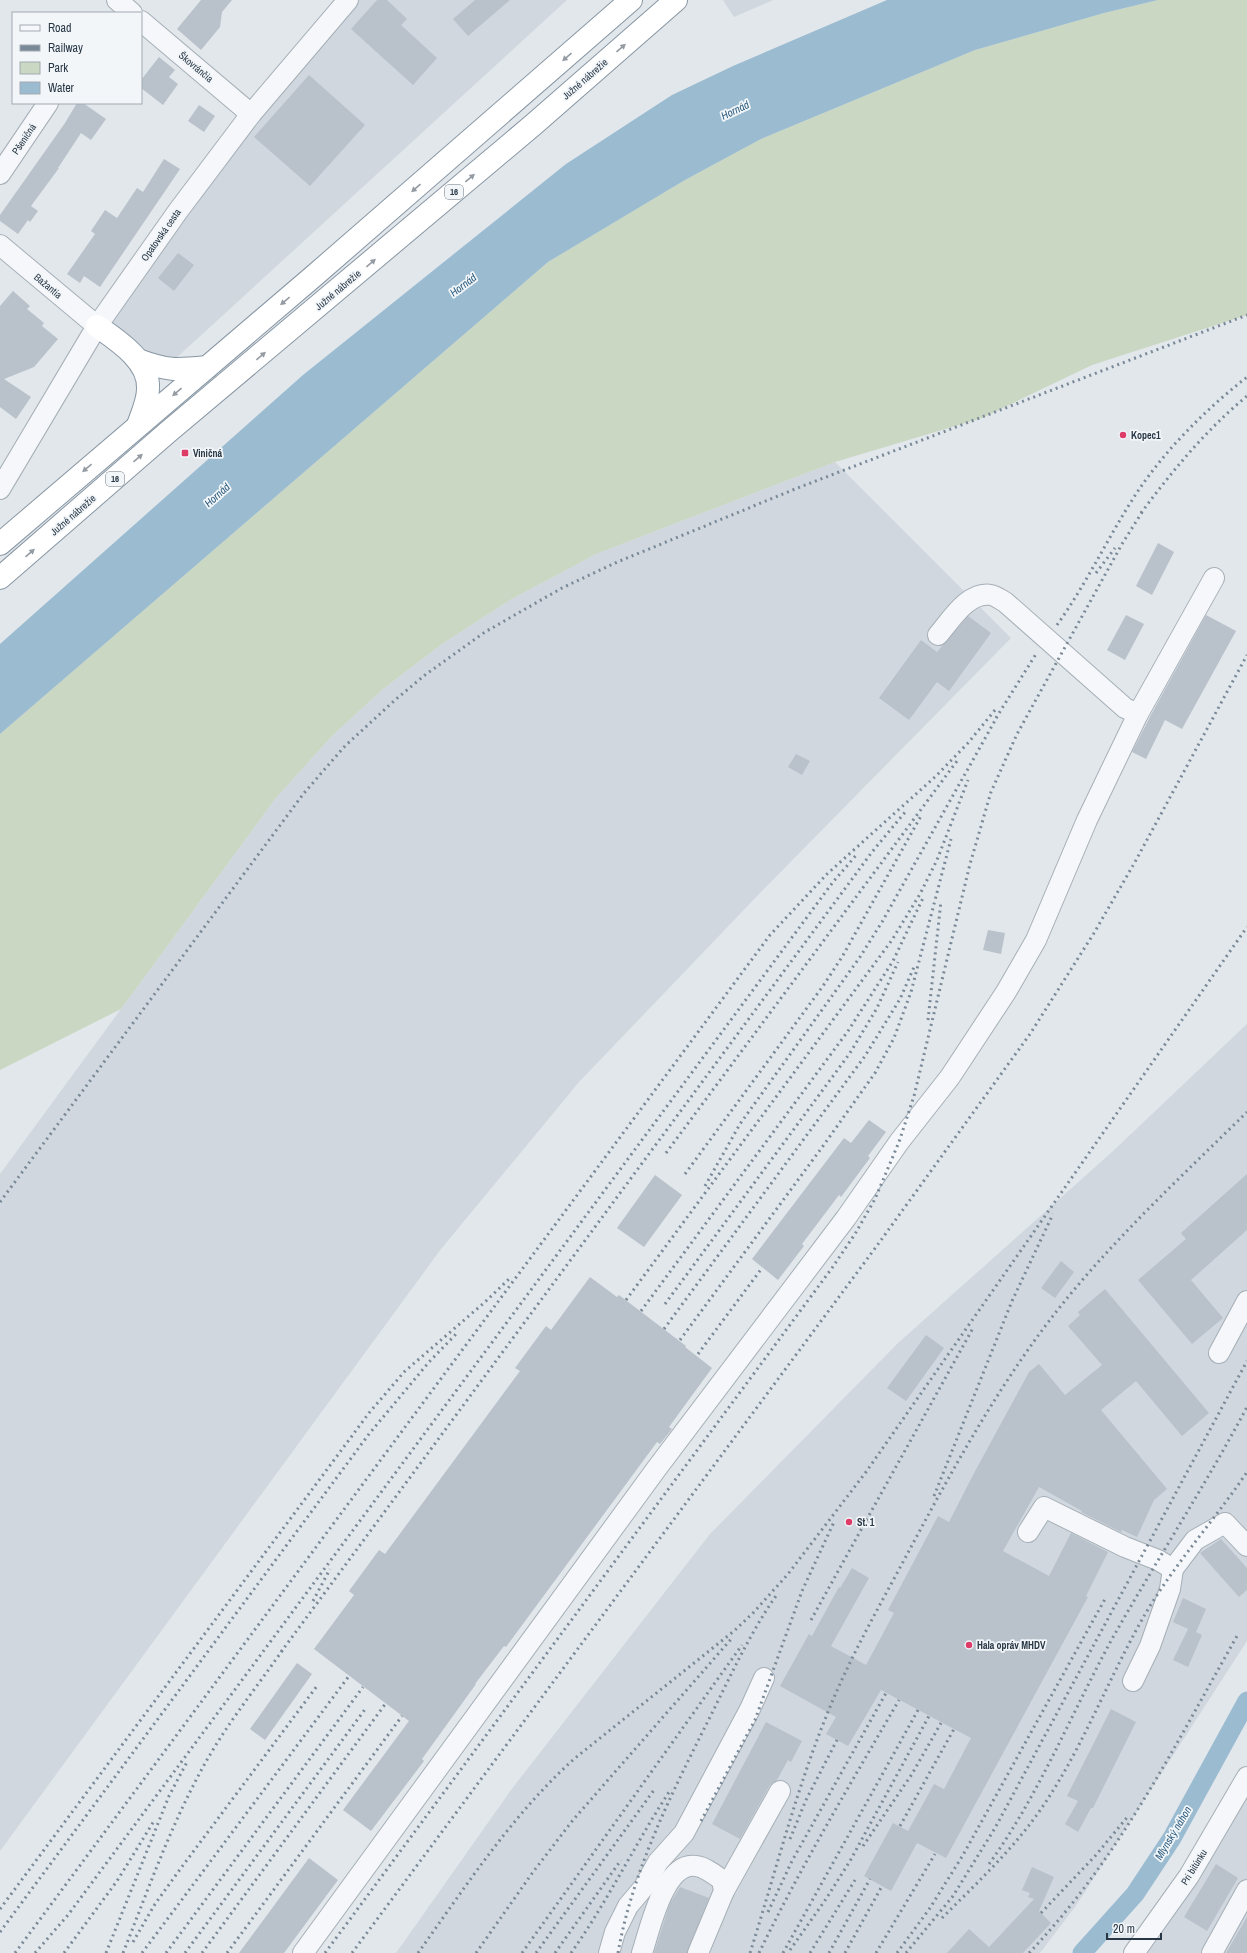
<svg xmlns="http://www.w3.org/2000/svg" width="1247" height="1953" font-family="'Archivo Narrow',sans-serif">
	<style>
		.built { fill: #d0d7de }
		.green { fill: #cad7c2 }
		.water { fill: #9abbd0 }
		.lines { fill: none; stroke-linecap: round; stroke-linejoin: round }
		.canal { stroke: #9abbd0; stroke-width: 19 }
		.building { fill: #b9c1ca }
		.minor-casing { stroke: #a6afb7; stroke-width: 22 }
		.highway-casing { stroke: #8897a4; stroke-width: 24 }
		.minor { stroke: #f5f7fa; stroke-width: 20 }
		.highway { stroke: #fff; stroke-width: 22 }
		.rail { stroke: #7a8997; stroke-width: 3; stroke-dasharray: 2 4; stroke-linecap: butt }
		.oneway { fill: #949ba2 }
		.poi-dot { fill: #dd3b68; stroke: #f2f6f9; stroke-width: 1.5 }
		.labels { text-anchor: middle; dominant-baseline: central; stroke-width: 3.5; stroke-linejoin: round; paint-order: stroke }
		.shield { fill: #f2f6f9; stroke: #65707c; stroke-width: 1 }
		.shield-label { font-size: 9px; font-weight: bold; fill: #283746 }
		.street-label { font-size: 10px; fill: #283746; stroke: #f2f6f9 }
		.poi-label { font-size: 10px; font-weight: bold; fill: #283746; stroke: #f2f6f9; text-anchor: start }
		.water-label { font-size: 11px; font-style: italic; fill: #2d5c7f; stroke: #f2f6f9 }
	</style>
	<rect width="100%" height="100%" fill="#e2e7ec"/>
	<!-- built -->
	<g class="built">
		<polygon points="348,0 567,0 174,360 160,361 97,326"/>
		<polygon points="723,0 773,0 734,17"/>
		<polygon points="835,462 1011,638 760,893 579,1082 441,1249 0,1851 0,1174 275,799 332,736 383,689 442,644 510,600 596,554"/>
		<polygon points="1247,1024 1247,1641 1075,1907 1040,1953 396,1953 511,1790 710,1534 897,1344 1112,1152"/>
		<polygon points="1247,1777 1247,1953 1134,1953"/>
	</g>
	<!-- green -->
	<polygon class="green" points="1158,0 1247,0 1247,315 1092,365 982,418 835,462 679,522 596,554 510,600 442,644 383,689 332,736 275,799 121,1009 0,1070 0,734 548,262 685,180 761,139 975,50 1104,13"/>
	<!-- water -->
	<polygon class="water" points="887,0 1158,0 1104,13 975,50 761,139 685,180 548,262 0,734 0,644 303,375 566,164 672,95 733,66"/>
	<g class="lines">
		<!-- canal -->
		<polyline class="canal" points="1082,1953 1135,1894 1172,1838 1247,1701"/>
	</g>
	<!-- building -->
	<g class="building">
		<polygon points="201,0 232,0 222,12 220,27 201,50 177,29"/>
		<polygon points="377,0 387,0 407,19 401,25 437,58 413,85 351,29"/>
		<polygon points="475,0 510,0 468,36 453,19"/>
		<polygon points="159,57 175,70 169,77 178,84 163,105 141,88 141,80"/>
		<polygon points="309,75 365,125 310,186 254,137"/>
		<polygon points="77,103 83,103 106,119 91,140 81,133 58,168 59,168 31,206 38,211 30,222 28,220 18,234 0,221 0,215 65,123"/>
		<polygon points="199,105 215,116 204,132 188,121"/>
		<polygon points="164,159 180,169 100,287 84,276 80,283 67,274 95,234 91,231 105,210 117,218 137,188 143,192"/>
		<polygon points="178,253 194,265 174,291 158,278"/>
		<polygon points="13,291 30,306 27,309 44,323 42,326 58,339 34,367 4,379 31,397 16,419 0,407 0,306"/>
		<polygon points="1158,543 1174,552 1152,595 1136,586"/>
		<polygon points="1126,615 1144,624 1125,660 1107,650"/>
		<polygon points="1206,615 1236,631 1182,729 1165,720 1146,759 1132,752 1152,713"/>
		<polygon points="968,616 991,633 949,691 937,682 909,720 879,698 921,640 937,652"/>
		<polygon points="796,754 810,761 802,775 788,767"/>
		<polygon points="988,930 1005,933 1001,954 983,950"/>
		<polygon points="869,1120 886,1132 868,1156 870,1158 841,1197 839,1195 802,1244 804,1246 778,1280 752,1259 844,1138 851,1143"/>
		<polygon points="1247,1174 1247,1230 1191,1280 1223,1318 1192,1344 1138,1280 1186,1239 1181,1233"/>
		<polygon points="655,1175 682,1195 644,1247 617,1228"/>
		<polygon points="1061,1261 1074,1272 1055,1298 1041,1288"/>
		<polygon points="590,1277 617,1297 619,1295 686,1346 685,1347 712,1368 669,1427 672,1429 660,1444 657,1442 506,1647 504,1646 475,1684 476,1684 422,1759 424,1761 371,1831 343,1810 409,1721 314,1649 354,1595 349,1591 379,1550 385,1554 520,1371 515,1368 546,1326 551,1330"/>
		<polygon points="1105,1289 1209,1413 1182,1436 1136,1381 1101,1410 1167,1489 1154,1500 1137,1537 1122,1530 1121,1532 1081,1512 1082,1511 1039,1487 1003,1551 1049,1576 1071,1533 1108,1552 1086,1596 1088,1597 946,1858 917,1843 891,1891 864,1876 893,1823 908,1831 934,1784 944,1789 971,1738 881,1690 848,1746 826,1734 836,1717 780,1686 809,1634 812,1636 839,1587 840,1588 852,1568 869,1578 831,1646 866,1665 894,1613 888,1610 938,1516 949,1522 973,1475 1029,1372 1039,1364 1065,1395 1102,1365 1068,1326 1080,1315 1078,1312"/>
		<polygon points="926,1335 944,1348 906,1401 887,1388"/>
		<polygon points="1221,1539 1247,1568 1247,1590 1239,1597 1200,1553"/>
		<polygon points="1183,1598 1206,1609 1196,1632 1202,1635 1188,1667 1173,1660 1188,1629 1173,1622"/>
		<polygon points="297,1663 312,1674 265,1740 250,1729"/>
		<polygon points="1111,1709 1136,1722 1093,1808 1091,1808 1078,1832 1065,1824 1078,1801 1067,1796"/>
		<polygon points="766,1722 802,1741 791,1762 788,1760 777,1780 770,1785 740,1839 712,1824"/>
		<polygon points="309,1858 338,1880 284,1953 239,1953"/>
		<polygon points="1216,1864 1238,1878 1207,1931 1184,1917"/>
		<polygon points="1032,1867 1054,1877 1039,1911 1051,1923 1023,1953 947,1953 969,1929 989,1947 1034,1899 1028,1897 1030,1893 1022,1890"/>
		<polygon points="680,1887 709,1898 687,1953 654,1953 670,1903"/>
		<polygon points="1247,1917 1247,1953 1226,1953"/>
	</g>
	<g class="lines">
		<!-- minor casing -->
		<g class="minor-casing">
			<g id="minor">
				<polyline points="117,0 132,13"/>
				<polyline points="141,21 251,114"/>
				<polyline points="0,174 48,103"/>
				<polyline points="0,245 97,326"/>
				<polyline points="0,489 97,326 178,211 251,114 348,0"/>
				<path d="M 938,635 C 951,620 968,591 991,595 C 996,596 1001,600 1005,602 L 1125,708 L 1138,714 L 1214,578"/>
				<polyline points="1219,1353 1247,1301"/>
				<polyline points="1028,1532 1044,1507 1125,1547 1158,1560 1173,1569"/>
				<polyline points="1133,1681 1150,1646 1170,1589 1173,1569 1195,1540 1225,1523 1247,1546"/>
				<polyline points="724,1891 780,1791"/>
				<polyline points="303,1953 657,1468 846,1218 899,1142 950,1077 1006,992 1036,940 1087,820 1138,714"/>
				<polyline points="609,1953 615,1932 628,1906 644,1887 658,1862 684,1833 750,1709 764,1678"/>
				<path d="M 642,1953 C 650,1929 664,1861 696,1866 C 705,1867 715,1875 722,1880 L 724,1891 L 698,1953"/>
				<polyline points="1134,1953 1189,1876 1247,1777"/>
				<polyline points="1212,1953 1247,1890"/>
			</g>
		</g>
		<!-- highway casing -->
		<g class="highway-casing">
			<g id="highway">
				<path d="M 97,326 C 117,340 150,361 148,389 C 148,401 142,414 138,425"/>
				<path d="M 138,360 C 168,371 176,370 207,367"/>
				<polyline points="0,544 315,275 631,0"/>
				<polyline points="0,578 168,432 533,125 676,0"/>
			</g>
		</g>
		<!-- minor -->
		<use href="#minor" class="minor"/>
		<!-- highway -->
		<use href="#highway" class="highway"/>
		<!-- rail -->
		<g class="rail">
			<path d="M 1141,513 C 1173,470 1206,430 1247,396"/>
			<polyline points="1096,573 1115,548"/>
			<path d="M 1057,625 C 1087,583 1108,537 1136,494 C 1165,450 1205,410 1247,377"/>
			<polyline points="996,718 1036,654"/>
			<polyline points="928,1020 941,901"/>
			<polyline points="666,1153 957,761"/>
			<polyline points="685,1174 823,986 842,957 921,816"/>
			<polyline points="705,1186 740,1124 860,957 882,922 997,717"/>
			<polyline points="0,1202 304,793 345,746 395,700 425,675 485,632 562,588 615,563 795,489 1247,315"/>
			<polyline points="626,1300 892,940 920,894 937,860 968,780"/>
			<polyline points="665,1304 850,1053 877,1008 898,962"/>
			<polyline points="641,1311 848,1031 893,961 923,898"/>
			<polyline points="664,1329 865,1056 900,999 914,967"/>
			<polyline points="680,1340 823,1146 875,1073 894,1038 911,992 951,839"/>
			<polyline points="698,1354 762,1268"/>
			<polyline points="934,1496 1012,1301 1053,1214"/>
			<polyline points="313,1601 330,1569"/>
			<polyline points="811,1620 973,1328"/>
			<polyline points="281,1652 872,852 906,811"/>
			<polyline points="701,1821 755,1720 802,1591 834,1522"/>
			<polyline points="900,1826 954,1729"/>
			<polyline points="790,1839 806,1800 837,1740"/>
			<polyline points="863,1846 912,1774 941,1723"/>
			<path d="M 989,1864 C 1039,1795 1071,1714 1112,1639 C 1156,1561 1205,1486 1247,1407"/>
			<polyline points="0,1909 369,1413 404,1372 485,1302 509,1279"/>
			<polyline points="768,1912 792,1861 886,1693"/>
			<polyline points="1041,1913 1096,1855 1129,1815"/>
			<path d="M 942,1918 C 975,1885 1009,1853 1036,1816 C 1083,1751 1109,1674 1150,1606 C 1179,1559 1216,1518 1247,1472"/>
			<polyline points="0,1932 369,1434 429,1362 458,1332"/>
			<polyline points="133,1942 155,1904 181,1868 317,1686"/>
			<polyline points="790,1950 826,1899 850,1861 929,1716"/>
			<polyline points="15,1953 770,935 827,874 936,776 968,743 995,710"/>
			<polyline points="35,1953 68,1915 833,882 858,853"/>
			<polyline points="64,1953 117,1881 154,1821"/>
			<polyline points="106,1953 169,1796 187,1762"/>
			<path d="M 123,1953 C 150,1885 174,1816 211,1753 C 233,1716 259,1684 284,1648"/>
			<polyline points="142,1953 349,1676"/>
			<polyline points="166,1953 363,1687"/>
			<polyline points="185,1953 366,1708"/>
			<polyline points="202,1953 386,1703"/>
			<polyline points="227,1953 402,1716"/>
			<polyline points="325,1953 832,1268 855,1234 875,1199 899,1142 914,1096 970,864 991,792 1017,734 1122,544 1144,509"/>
			<polyline points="352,1953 876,1247 1030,1034 1094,933 1135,862 1247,655"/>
			<path d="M 418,1953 C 466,1886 512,1815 574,1759 L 734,1631 L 754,1612 L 788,1574 L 866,1472 L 1247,927"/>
			<polyline points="476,1953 533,1872 573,1820 733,1637"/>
			<polyline points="522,1953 742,1645"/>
			<polyline points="536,1953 654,1790"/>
			<polyline points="555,1953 621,1860"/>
			<path d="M 571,1953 C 608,1901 636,1842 671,1789"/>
			<path d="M 618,1953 C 633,1868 673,1791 711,1715 C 732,1673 751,1631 778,1593"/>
			<path d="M 750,1953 C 776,1871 797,1786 830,1707 C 853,1651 883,1600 911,1547 C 956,1463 1004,1376 1064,1302 C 1119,1234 1184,1174 1247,1112"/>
			<path d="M 759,1953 C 801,1866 851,1783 899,1700"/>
			<polyline points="783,1953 918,1710"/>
			<polyline points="810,1953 855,1880"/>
			<polyline points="829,1953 870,1879"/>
			<polyline points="845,1953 882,1886"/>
			<polyline points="876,1953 935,1854"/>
			<polyline points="897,1953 930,1908 963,1855 1105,1599"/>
			<polyline points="906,1953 953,1896 995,1828 1247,1361"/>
			<path d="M 1029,1953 C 1118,1860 1174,1747 1237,1636"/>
		</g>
	</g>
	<!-- one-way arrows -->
	<defs><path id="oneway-solid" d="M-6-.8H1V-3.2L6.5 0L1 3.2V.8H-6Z"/></defs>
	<g class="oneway">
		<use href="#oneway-solid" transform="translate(621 48) rotate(-41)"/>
		<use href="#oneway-solid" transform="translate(567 57) rotate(139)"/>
		<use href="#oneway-solid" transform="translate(470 178) rotate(-40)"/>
		<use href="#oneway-solid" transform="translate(416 188) rotate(139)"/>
		<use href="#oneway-solid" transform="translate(371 263) rotate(-40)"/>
		<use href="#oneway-solid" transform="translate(285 301) rotate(140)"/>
		<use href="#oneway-solid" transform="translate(261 356) rotate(-40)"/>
		<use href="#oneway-solid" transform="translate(177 392) rotate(140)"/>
		<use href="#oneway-solid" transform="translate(138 458) rotate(-41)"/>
		<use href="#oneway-solid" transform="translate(87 468) rotate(140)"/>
		<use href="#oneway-solid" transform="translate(30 553) rotate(-41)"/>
	</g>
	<!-- markers -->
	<g class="poi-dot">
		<circle cx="1123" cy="435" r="4"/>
		<rect x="181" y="449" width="8" height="8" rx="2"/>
		<circle cx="849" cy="1522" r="4"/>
		<circle cx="969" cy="1645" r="4"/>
	</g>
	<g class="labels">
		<!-- shield labels -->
		<g class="shield">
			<rect x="445" y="185" width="18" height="14" rx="3"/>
			<rect x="106" y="472" width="18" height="14" rx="3"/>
		</g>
		<g class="shield-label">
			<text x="454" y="192">16</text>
			<text x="115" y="479">16</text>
		</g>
		<!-- street labels -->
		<g class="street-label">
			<text transform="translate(196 67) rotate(40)">Škovránčia</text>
			<text transform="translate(585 79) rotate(-41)">Južné nábrežie</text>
			<text transform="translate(24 139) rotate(-56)">Pšeničná</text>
			<text transform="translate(161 235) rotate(-55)">Opatovská cesta</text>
			<text transform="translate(48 286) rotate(40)">Bažantia</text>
			<text transform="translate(338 290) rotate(-40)">Južné nábrežie</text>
			<text transform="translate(73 515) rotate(-41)">Južné nábrežie</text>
			<text transform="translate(1194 1867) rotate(-58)">Pri bitúnku</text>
		</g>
		<!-- poi labels -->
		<g class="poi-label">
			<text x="1131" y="435">Kopec1</text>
			<text x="193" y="453">Viničná</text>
			<text x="857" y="1522">St. 1</text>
			<text x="977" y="1645">Hala opráv MHDV</text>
		</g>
		<!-- water labels -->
		<g class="water-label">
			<text transform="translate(735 110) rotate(-25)">Hornád</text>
			<text transform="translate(463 285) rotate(-37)">Hornád</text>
			<text transform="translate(217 495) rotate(-42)">Hornád</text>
			<text transform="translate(1173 1833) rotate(-59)">Mlynský náhon</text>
		</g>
	</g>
	<!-- legend -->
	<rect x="12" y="12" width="130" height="92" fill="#f2f6f9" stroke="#a1aab1"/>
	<rect x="20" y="25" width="20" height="6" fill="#f5f7fa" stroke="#a1aab1"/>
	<text x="48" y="32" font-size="12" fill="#283746">Road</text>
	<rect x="20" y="45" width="20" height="6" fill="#7a8997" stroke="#a1aab1"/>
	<text x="48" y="52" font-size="12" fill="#283746">Railway</text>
	<rect x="20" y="62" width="20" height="12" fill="#cad7c2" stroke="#a1aab1"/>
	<text x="48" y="72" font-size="12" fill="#283746">Park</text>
	<rect x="20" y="82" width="20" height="12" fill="#9abbd0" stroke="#a1aab1"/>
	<text x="48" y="92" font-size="12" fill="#283746">Water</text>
	<!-- scale -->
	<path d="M1107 1933v6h54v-6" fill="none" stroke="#283746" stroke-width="2"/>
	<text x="1113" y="1933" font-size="12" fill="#283746" stroke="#f2f6f9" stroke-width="3" paint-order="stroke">20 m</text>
</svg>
